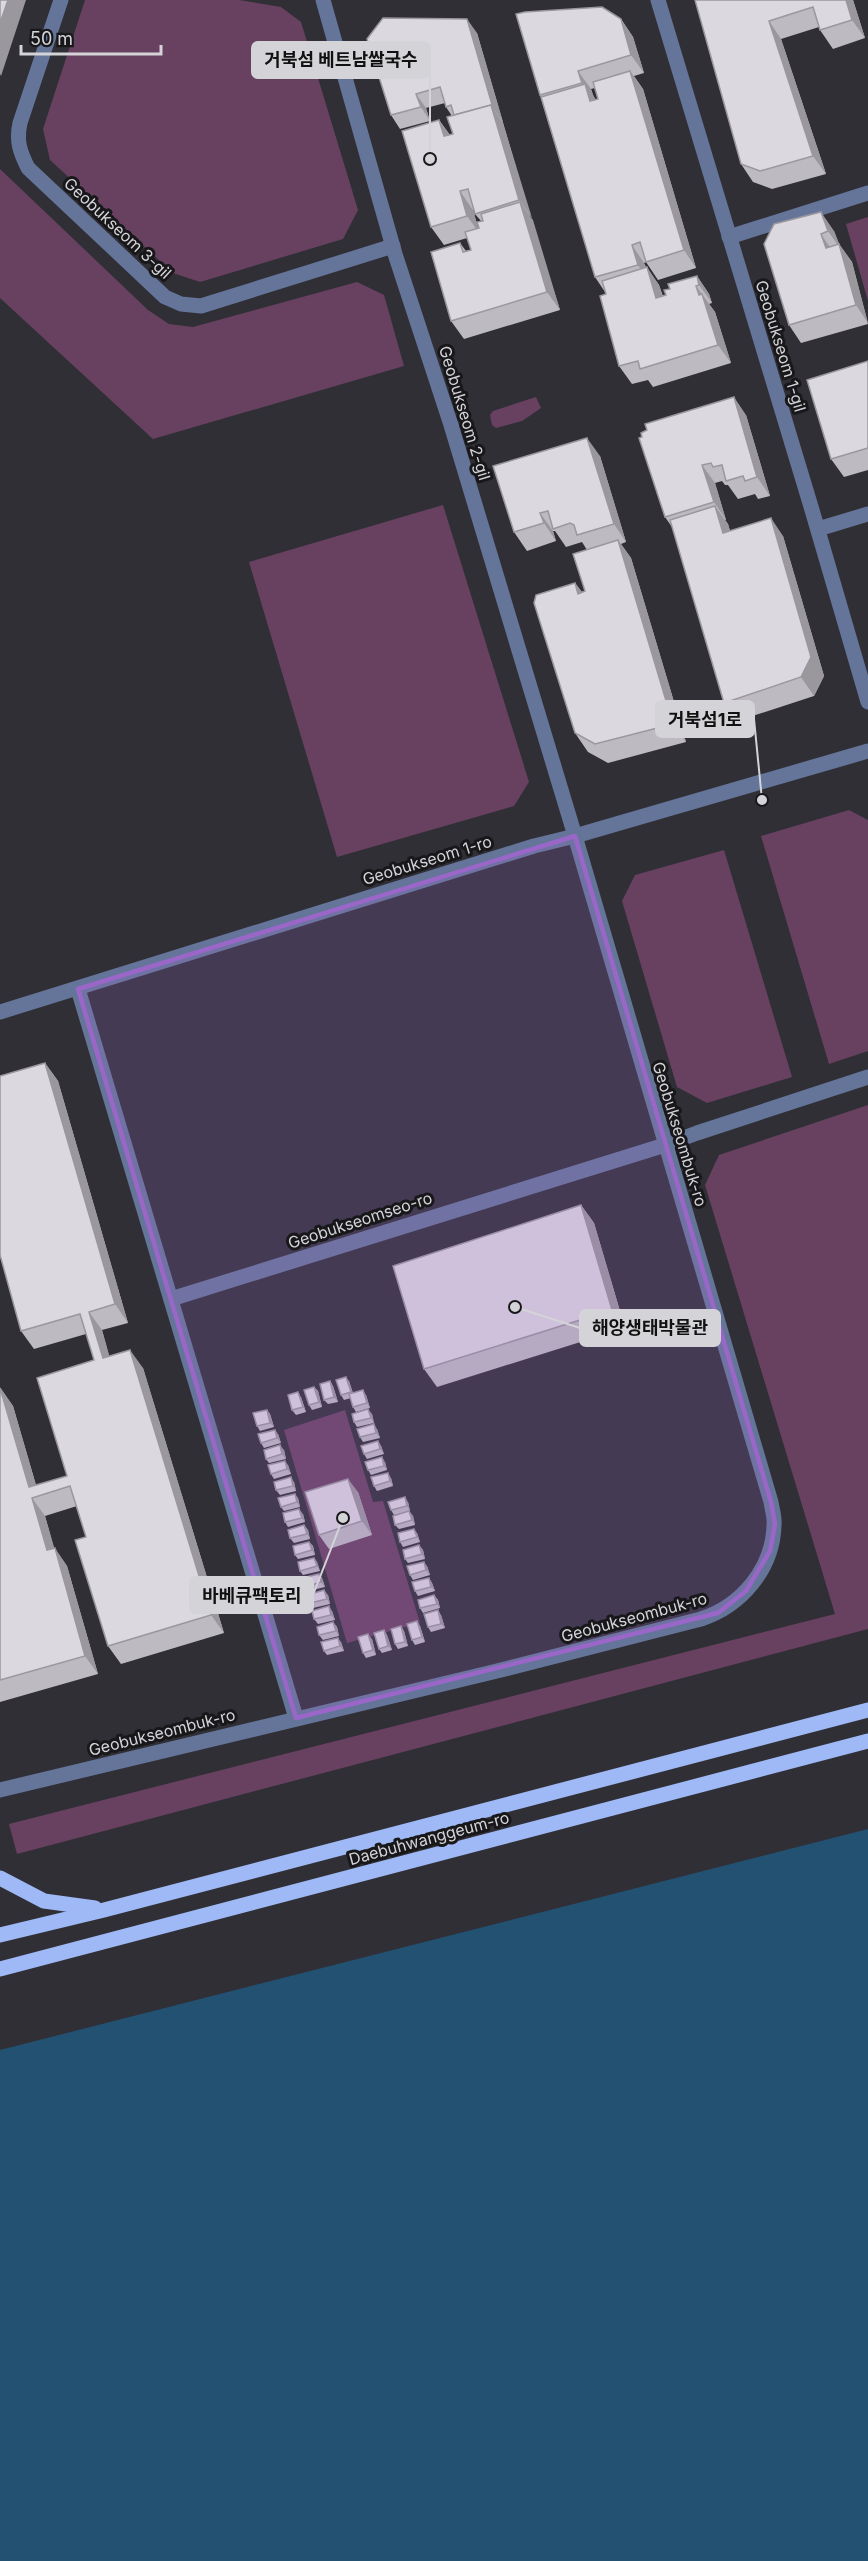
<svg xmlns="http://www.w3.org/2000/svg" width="868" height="2561" font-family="Inter,'Noto Sans KR',sans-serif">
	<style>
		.grass { fill: #684161 }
		.water { fill: #235172 }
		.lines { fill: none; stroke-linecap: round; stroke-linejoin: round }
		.minor { stroke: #647599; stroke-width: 15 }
		.major { stroke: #9eb9f5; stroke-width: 15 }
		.wall { fill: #bdbac1; fill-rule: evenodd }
		.shaded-wall { fill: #9a979d }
		.building { fill: #dcd8e0; stroke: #9a979d; stroke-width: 1.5 }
		.marked { fill: #9a67c8; fill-opacity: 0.2; stroke: #9a67c8; stroke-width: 4.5; stroke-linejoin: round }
		.labels { text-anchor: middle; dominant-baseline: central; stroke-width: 6; stroke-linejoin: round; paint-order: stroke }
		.street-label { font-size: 16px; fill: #d4d4d8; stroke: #18181b }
		.leader { fill: none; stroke: #d4d4d8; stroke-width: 2 }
		.callout-dot { fill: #d4d4d8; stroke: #18181b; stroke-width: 2 }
		.callout { fill: #d4d4d8; stroke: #d4d4d8; stroke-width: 2 }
		.callout-label { font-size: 18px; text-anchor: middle; font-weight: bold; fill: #111 }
	</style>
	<rect width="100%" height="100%" fill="#302f36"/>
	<!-- grass -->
	<g class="grass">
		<polygon points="85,0 239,0 281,7 301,22 358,210 343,239 200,282 173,273 50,160 43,129"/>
		<polygon points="0,169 148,310 169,324 193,327 357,282 384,295 404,366 153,439 0,298"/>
		<polygon points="868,217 868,301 846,224"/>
		<polygon points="536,397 541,408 522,421 496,428 492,425 490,415 493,411"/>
		<polygon points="443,505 529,782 514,806 337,857 249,562"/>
		<polygon points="849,810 868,820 868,1051 829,1064 761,836"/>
		<polygon points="724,850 792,1077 707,1103 677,1087 622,901 635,875"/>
		<polygon points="868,1105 868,1629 17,1854 9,1824 835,1614 705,1185 719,1155"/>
		<polygon points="345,1410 373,1502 383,1501 420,1623 347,1643 284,1430"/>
	</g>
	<!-- water -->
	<polygon class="water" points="868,1829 868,2561 0,2561 0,2050"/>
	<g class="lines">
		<!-- minor -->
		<g class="minor">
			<path d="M 61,0 L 20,123 C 16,141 20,152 28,168 L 165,297 L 181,304 L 201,306 L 393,246"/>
			<polyline points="658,0 812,510 868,702"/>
			<polyline points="729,237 868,193"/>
			<polyline points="818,529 868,514"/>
			<polyline points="78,989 296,1718"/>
			<polyline points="0,1012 534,846 575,836 868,751"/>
			<polyline points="171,1299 665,1145 697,1133 868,1077"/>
			<path d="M 0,1790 L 497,1671 L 701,1619 C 741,1606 773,1569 774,1525 C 775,1518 772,1509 771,1502 L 575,836 L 451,425 L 395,254 L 323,0"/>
		</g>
		<!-- major -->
		<g class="major">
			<polyline points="0,1878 44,1901 95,1908"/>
			<polyline points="0,1935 104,1910 868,1710"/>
			<polyline points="0,1969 868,1741"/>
		</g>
	</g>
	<!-- wall -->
	<g class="wall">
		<polygon points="695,0 853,0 865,38 833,49 820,30 819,27 781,39 826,174 772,189 753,182 741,164"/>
		<path d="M 621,19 L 633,37 L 644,73 L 634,76 L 643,89 L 696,268 L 658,280 L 646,262 L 644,263 L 646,267 L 659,285 L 663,296 L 666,295 L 670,289 L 697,276 L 709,294 L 712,303 L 709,304 L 715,312 L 731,363 L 653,387 L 648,380 L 632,384 L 619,366 L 605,292 L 595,277 L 540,95 ZM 595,88 L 598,99 L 595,99 L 593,95 L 591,89 Z"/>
		<path d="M 477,33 L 531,219 L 560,310 L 464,339 L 451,321 L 460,243 L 466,251 L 471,250 L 467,238 L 444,245 L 431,227 L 439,120 L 450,135 L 453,134 L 452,116 L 446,107 L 445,103 L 426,108 L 430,121 L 400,129 L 391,115 ZM 474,209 L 475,214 L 481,221 L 479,228 L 478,228 L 473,210 Z"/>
		<polygon points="774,224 834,231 839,244 852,262 868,324 801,343 789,325"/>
		<polygon points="868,361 868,470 844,477 831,459"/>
		<polygon points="746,415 770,496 758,499 755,494 738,499 728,485 725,485 722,481 715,483 726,520 725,520 728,524 730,531 783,536 824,676 814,696 737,721 724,703 672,527 665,517 639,438"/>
		<polygon points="600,456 626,542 621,544 631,558 686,742 608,763 588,752 575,733 575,583 582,592 585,591 587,550 582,542 566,547 555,531 553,531 556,541 527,551 514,532"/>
		<polygon points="45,1063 58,1081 128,1323 102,1330 109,1356 143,1368 224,1633 121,1664 108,1646 86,1537 77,1506 45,1516 54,1548 67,1566 98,1674 0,1702 0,1388 13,1406 36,1485 67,1476 94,1360 86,1334 34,1349 21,1331"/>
		<polygon points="581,1205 594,1223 625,1328 437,1387 424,1369"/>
		<polygon points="330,1381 333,1386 338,1402 328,1404 324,1400"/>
		<polygon points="349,1381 353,1393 366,1395 370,1408 356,1412 353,1407 351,1398 344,1400 341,1395"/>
		<polygon points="314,1387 318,1391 322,1407 312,1410 309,1405"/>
		<polygon points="301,1397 306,1412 296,1415 292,1410"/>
		<polygon points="267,1410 270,1414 274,1427 260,1431 257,1426"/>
		<polygon points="372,1414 374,1423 357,1427 354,1422"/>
		<polygon points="377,1429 380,1438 363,1442 360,1437"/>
		<polygon points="278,1434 281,1443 264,1448 261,1443"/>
		<polygon points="378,1441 381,1446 384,1454 367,1459 364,1454"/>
		<polygon points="284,1450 286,1459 269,1463 266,1459"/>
		<polygon points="385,1462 387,1470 371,1475 368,1470"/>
		<polygon points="288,1465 291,1474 274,1479 271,1474"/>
		<polygon points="391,1478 393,1486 377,1491 374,1486"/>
		<polygon points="294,1482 296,1491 280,1495 276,1490"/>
		<polygon points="358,1492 372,1535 329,1549 319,1535"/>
		<polygon points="298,1498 300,1507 284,1511 281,1507"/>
		<polygon points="408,1502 410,1511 394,1515 391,1510"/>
		<polygon points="409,1511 413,1516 415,1525 399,1529 395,1525"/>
		<polygon points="303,1514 305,1522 288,1527 285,1522"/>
		<polygon points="304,1525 308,1530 310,1539 294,1543 290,1538"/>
		<polygon points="417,1533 420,1542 403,1547 400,1542"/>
		<polygon points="309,1542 313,1546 315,1555 298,1559 295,1555"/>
		<polygon points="419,1545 423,1550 425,1559 408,1563 405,1559"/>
		<polygon points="314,1558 317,1562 320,1571 303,1575 300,1571"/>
		<polygon points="427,1566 430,1575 413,1580 410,1575"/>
		<polygon points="319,1574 322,1578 325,1587 308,1591 305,1587"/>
		<polygon points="429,1578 432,1583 435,1591 418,1596 415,1591"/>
		<polygon points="328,1595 330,1604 313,1608 310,1603"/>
		<polygon points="434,1595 438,1600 440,1608 423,1613 420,1608"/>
		<polygon points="332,1611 335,1620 318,1624 314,1619"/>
		<polygon points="441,1615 445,1628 431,1632 428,1627"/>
		<polygon points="417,1621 420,1626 425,1642 415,1645 412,1640"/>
		<polygon points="333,1622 337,1627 339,1636 323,1640 319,1635"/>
		<polygon points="401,1626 404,1631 408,1646 398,1649 395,1644"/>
		<polygon points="384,1630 387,1635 392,1650 382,1653 379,1649"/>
		<polygon points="372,1639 376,1655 366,1658 363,1653"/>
		<polygon points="341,1642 344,1651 327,1655 324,1651"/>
	</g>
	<!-- shaded-wall -->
	<g class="shaded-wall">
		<polygon points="8,0 26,0 1,76 0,74 0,23"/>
		<polygon points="846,0 853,0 865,38 852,20"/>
		<polygon points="467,19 477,33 503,122 493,108"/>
		<polygon points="621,19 633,37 644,73 631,55"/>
		<polygon points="769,21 781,39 826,174 813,156"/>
		<polygon points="578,71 591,89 593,95 597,102 590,101 586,90 582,83"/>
		<polygon points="630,71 643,89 696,268 684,250"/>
		<polygon points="416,94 426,108 430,121 421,107"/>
		<polygon points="491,105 503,123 532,218 519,200"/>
		<polygon points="439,120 452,138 444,136"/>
		<polygon points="460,191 473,210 480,234 467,216"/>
		<polygon points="520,202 533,220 560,310 547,292"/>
		<polygon points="821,212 834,231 840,246 839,244 852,262 868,323 856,305 840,248 828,231"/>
		<polygon points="821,234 833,252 826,248"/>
		<polygon points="632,245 644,263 650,283 638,265"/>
		<polygon points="647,267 659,285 669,316 656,298"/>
		<polygon points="697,276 709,294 712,303 699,285"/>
		<polygon points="696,286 715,312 731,363 718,345"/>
		<polygon points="734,397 746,415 770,496 757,477"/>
		<polygon points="587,438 600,456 626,542 614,524"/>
		<polygon points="702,465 715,483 726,520 714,502"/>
		<polygon points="715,506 728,524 736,551 723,533"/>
		<polygon points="540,513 553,531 556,541 544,523"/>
		<polygon points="771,518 783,536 824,676 814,696 801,677"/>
		<polygon points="618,540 631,558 686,742 673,724"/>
		<polygon points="575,583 588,601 578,594"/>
		<polygon points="45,1063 58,1081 128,1323 115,1304"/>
		<polygon points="581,1205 594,1223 625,1328 612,1310"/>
		<polygon points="89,1312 102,1330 115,1376 103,1358"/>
		<polygon points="130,1350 143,1368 224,1633 211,1615"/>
		<polygon points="346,1377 349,1381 354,1397 351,1392"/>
		<polygon points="330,1381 333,1386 338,1402 334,1397"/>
		<polygon points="0,1387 13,1406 39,1496 29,1487"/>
		<polygon points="314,1387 318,1391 322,1407 319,1402"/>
		<polygon points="363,1390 366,1395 370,1408 367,1403"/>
		<polygon points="298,1392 301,1397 306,1412 303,1407"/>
		<polygon points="368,1409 372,1414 374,1423 371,1418"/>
		<polygon points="267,1410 270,1414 274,1427 270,1423"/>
		<polygon points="374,1424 377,1429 380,1438 376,1433"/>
		<polygon points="275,1430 278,1434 281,1443 277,1438"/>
		<polygon points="378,1441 381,1446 384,1454 380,1449"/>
		<polygon points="280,1445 284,1450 286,1459 282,1454"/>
		<polygon points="382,1457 385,1462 387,1470 384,1466"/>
		<polygon points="285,1461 288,1465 291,1474 287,1469"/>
		<polygon points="388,1473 391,1478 393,1486 390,1481"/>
		<polygon points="291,1477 294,1482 296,1491 293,1486"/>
		<polygon points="348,1479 358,1492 372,1535 362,1521"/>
		<polygon points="295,1494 298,1498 300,1507 297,1502"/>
		<polygon points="405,1497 408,1502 410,1511 407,1506"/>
		<polygon points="32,1498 45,1516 60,1568 47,1550"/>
		<polygon points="299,1509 303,1514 305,1522 302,1518"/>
		<polygon points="409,1511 413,1516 415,1525 412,1520"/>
		<polygon points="304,1525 308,1530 310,1539 307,1534"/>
		<polygon points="414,1529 417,1533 420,1542 417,1537"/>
		<polygon points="309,1542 313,1546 315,1555 312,1550"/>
		<polygon points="419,1545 423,1550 425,1559 422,1554"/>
		<polygon points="55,1548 67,1566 98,1674 85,1656"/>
		<polygon points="314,1558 317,1562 320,1571 317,1566"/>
		<polygon points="424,1562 427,1566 430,1575 426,1570"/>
		<polygon points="319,1574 322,1578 325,1587 321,1582"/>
		<polygon points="429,1578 432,1583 435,1591 431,1587"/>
		<polygon points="324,1590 328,1595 330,1604 327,1599"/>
		<polygon points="434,1595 438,1600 440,1608 437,1604"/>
		<polygon points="329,1606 332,1611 335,1620 331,1615"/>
		<polygon points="438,1610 441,1615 445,1628 441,1624"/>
		<polygon points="417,1621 420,1626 425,1642 422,1637"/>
		<polygon points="333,1622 337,1627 339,1636 336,1631"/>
		<polygon points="401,1626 404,1631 408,1646 405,1642"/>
		<polygon points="384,1630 387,1635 392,1650 388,1646"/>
		<polygon points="368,1634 372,1639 376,1655 373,1650"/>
		<polygon points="338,1638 341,1642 344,1651 340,1646"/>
	</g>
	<!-- building -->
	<g class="building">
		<polygon points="0,0 8,0 0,23"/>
		<polygon points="695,0 846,0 852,20 820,30 813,7 769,21 813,156 760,171 741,164"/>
		<polygon points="602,7 621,19 631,55 578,71 582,83 540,95 516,14 525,12"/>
		<polygon points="383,18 467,19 493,108 491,105 454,115 451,105 446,107 440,87 416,94 421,107 391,115 367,39"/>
		<polygon points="630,71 684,250 646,262 640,242 632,245 638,265 595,277 541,97 585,84 590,101 598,99 593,82"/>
		<polygon points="491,105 519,200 475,214 468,189 460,191 467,216 431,227 402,131 439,120 444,136 453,134 447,117"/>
		<polygon points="520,202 547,292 451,321 431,252 460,243 463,252 471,250 465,232 479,228 477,222 483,221 481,214"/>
		<polygon points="821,212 828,231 821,234 826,248 839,244 856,305 789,325 764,244 774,224"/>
		<polygon points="647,267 656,298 666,295 664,290 670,289 668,284 697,276 699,285 696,286 699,295 702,294 718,345 640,369 638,361 619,366 600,296 606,294 602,281"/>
		<polygon points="868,361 868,448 831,459 807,380"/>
		<polygon points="734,397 757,477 745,481 743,476 726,481 722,465 713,467 711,463 702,465 714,502 665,517 639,438 642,437 641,433 647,430 645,424"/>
		<polygon points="587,438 614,524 577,535 574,525 570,523 553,529 548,511 540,513 544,523 514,532 493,466"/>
		<polygon points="715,506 723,533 771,518 811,657 801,677 724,703 670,520"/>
		<polygon points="618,540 673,724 595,744 575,733 534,603 536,595 575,583 578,594 585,591 573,554"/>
		<polygon points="45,1063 115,1304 89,1312 103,1358 130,1350 211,1615 108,1646 75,1540 86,1537 70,1486 32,1498 47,1550 55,1548 85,1656 0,1680 0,1388 29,1487 67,1476 37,1378 94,1360 80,1314 21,1331 0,1255 0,1076"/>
		<polygon points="581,1205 612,1310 424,1369 393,1266"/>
		<polygon points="346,1377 351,1392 341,1395 336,1380"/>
		<polygon points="330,1381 334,1397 324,1400 320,1384"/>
		<polygon points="314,1387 319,1402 309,1405 304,1390"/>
		<polygon points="363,1390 367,1403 353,1407 349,1394"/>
		<polygon points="298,1392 303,1407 292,1410 288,1395"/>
		<polygon points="368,1409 371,1418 354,1422 352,1414"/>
		<polygon points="267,1410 270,1423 257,1426 253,1413"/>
		<polygon points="374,1424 376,1433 360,1437 357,1429"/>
		<polygon points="275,1430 277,1438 261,1443 258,1434"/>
		<polygon points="378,1441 380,1449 364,1454 361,1446"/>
		<polygon points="280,1445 282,1454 266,1459 264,1450"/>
		<polygon points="382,1457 384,1466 368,1470 365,1462"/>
		<polygon points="285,1461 287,1469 271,1474 268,1465"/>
		<polygon points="388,1473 390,1481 374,1486 371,1477"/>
		<polygon points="291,1477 293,1486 276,1490 274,1482"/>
		<polygon points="348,1479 362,1521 319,1535 305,1492"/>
		<polygon points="295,1494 297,1502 281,1507 278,1498"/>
		<polygon points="405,1497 407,1506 391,1510 388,1502"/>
		<polygon points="299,1509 302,1518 285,1522 283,1513"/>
		<polygon points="409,1511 412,1520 395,1525 393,1516"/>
		<polygon points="304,1525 307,1534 290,1538 288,1530"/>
		<polygon points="414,1529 417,1537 400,1542 398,1533"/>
		<polygon points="309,1542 312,1550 295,1555 293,1546"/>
		<polygon points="419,1545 422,1554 405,1559 403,1550"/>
		<polygon points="314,1558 317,1566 300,1571 298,1562"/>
		<polygon points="424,1562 426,1570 410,1575 407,1566"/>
		<polygon points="319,1574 321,1582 305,1587 302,1578"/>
		<polygon points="429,1578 431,1587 415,1591 412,1582"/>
		<polygon points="324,1590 327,1599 310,1603 308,1595"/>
		<polygon points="434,1595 437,1604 420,1608 418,1600"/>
		<polygon points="329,1606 331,1615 314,1619 312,1611"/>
		<polygon points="438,1610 441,1624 428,1627 424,1614"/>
		<polygon points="417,1621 422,1637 412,1640 407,1624"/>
		<polygon points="333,1622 336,1631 319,1635 317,1627"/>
		<polygon points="401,1626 405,1642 395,1644 391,1629"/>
		<polygon points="384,1630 388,1646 379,1649 374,1633"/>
		<polygon points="368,1634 373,1650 363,1653 358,1637"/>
		<polygon points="338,1638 340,1646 324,1651 321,1642"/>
	</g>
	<!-- marked area -->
	<path class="marked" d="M 575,836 L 771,1502 L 775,1524 L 770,1551 L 746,1591 L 718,1613 L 296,1718 L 78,989 Z"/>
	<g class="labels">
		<!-- street labels -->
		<g class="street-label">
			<text transform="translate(118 228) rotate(43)">Geobukseom 3-gil</text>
			<text transform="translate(781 346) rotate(73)">Geobukseom 1-gil</text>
			<text transform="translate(465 413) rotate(73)">Geobukseom 2-gil</text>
			<text transform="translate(427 860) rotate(-17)">Geobukseom 1-ro</text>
			<text transform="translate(680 1134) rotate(73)">Geobukseombuk-ro</text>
			<text transform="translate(360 1220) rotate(-18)">Geobukseomseo-ro</text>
			<text transform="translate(634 1617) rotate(-15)">Geobukseombuk-ro</text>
			<text transform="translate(162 1732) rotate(-14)">Geobukseombuk-ro</text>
			<text transform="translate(429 1838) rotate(-15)">Daebuhwanggeum-ro</text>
		</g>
	</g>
	<!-- callouts -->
	<path class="leader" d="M430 159L430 60M762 800L754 719M515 1307L580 1328M343 1518L313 1595"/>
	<g class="callout-dot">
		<circle cx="430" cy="159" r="6"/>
		<circle cx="762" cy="800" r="6"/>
		<circle cx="515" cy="1307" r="6"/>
		<circle cx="343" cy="1518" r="6"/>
	</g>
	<g class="callout">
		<rect x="252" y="42" width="178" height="36" rx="6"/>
		<rect x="656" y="701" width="98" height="36" rx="6"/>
		<rect x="580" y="1310" width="140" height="36" rx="6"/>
		<rect x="190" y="1577" width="123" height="36" rx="6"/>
	</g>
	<g class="callout-label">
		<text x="341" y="66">거북섬 베트남쌀국수</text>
		<text x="705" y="726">거북섬1로</text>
		<text x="650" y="1334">해양생태박물관</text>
		<text x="252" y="1602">바베큐팩토리</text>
	</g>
	<!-- scale -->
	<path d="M21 45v9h140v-9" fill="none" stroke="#d4d4d8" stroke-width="3"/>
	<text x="30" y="45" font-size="18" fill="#d4d4d8" stroke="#18181b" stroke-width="4.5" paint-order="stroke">50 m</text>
</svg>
